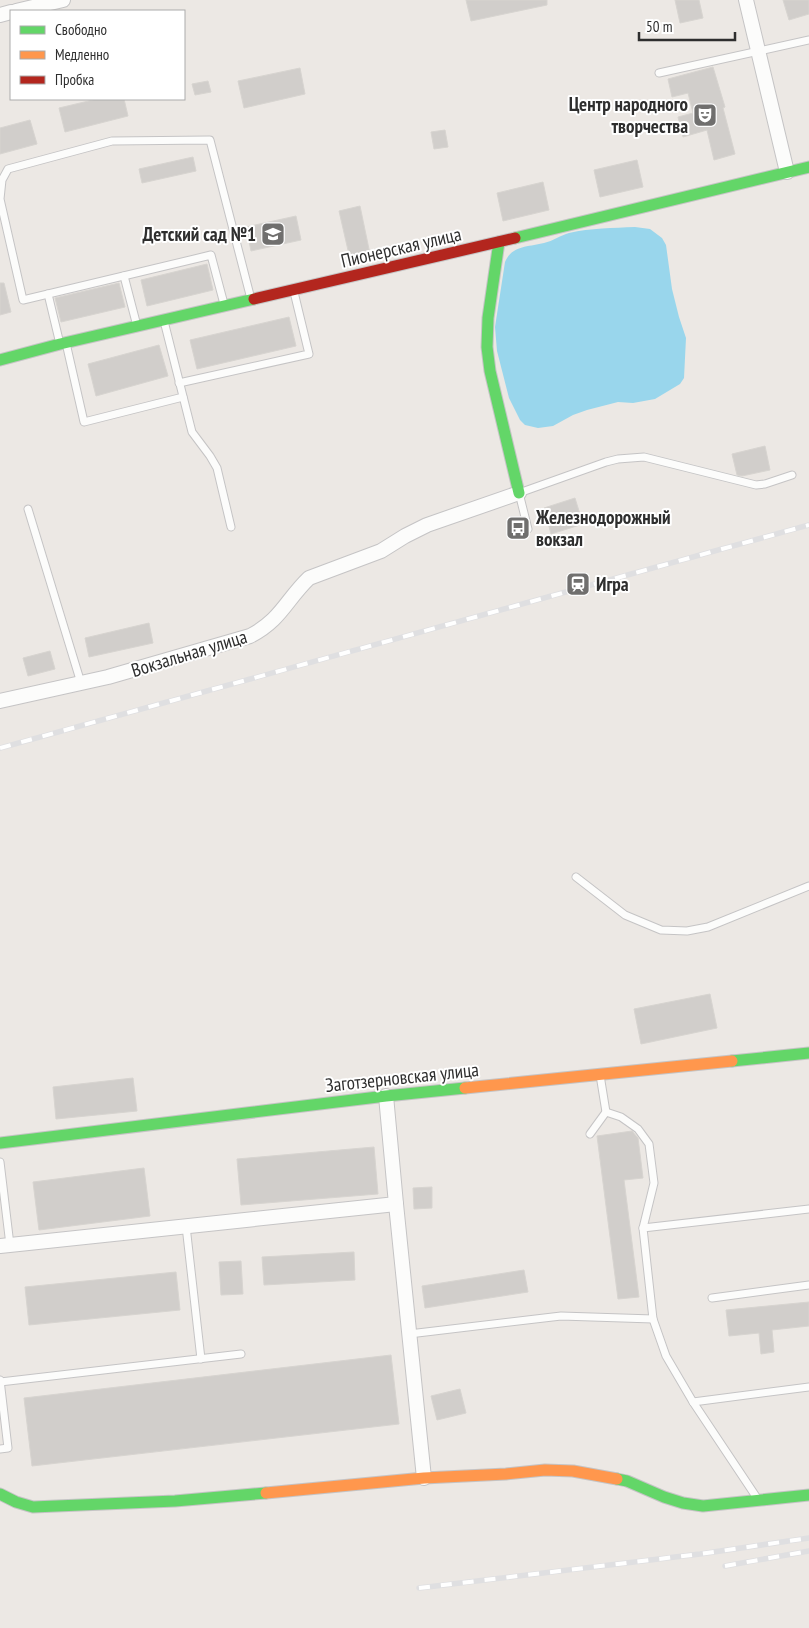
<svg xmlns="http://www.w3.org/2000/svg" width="809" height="1628" font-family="'PT Sans Narrow',sans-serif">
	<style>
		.water { fill: #99d6ec }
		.building { fill: #d1cecb; stroke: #d7d4d0 }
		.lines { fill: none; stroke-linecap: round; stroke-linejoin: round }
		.lane-casing { stroke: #c5c4c5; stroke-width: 9 }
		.street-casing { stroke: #c5c4c5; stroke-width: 16 }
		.fast-casing { stroke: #c5c4c5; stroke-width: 13 }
		.slow-casing { stroke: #c5c4c5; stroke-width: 13 }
		.jam-casing { stroke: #c5c4c5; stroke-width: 13 }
		.lane { stroke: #fcfcfb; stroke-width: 7 }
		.street { stroke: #fcfcfb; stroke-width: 14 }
		.fast { stroke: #63d668; stroke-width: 11 }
		.slow { stroke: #ff974d; stroke-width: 11 }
		.jam { stroke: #b3261e; stroke-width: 11 }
		.rail-casing { stroke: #dfdfe1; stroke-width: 5.5 }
		.rail { stroke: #fff; stroke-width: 4; stroke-dasharray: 11; stroke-linecap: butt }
		.labels { text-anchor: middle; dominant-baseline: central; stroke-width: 4; stroke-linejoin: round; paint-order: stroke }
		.poi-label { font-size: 19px; font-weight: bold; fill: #2e2e2e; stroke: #fff; text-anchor: end }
		.street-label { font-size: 19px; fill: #2e2e2e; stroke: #fff }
	</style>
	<rect width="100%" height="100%" fill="#ece8e4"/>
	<!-- water -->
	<path class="water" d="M 635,227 L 650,229 L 662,238 L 666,245 L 672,289 L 679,317 L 686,338 L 684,378 L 680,384 L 655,399 L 633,403 L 618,402 L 587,410 L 573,415 L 553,426 L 538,428 L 525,425 L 520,420 L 509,398 L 497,351 L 495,327 L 505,262 C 512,245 529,247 544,243 C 553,241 561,235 569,233 C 591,228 613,228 635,227 Z"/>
	<!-- building -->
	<g class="building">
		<polygon points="466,0 547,0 547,5 471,21"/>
		<polygon points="675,0 699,0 703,18 680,23"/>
		<polygon points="783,0 809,0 809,14 789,20"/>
		<polygon points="713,67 725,107 723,108 735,154 714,160 707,130 683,137 678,117 693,113 688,93 672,97 668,79"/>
		<polygon points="300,68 305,94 244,108 238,81"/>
		<polygon points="208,81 211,92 195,95 192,84"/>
		<polygon points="97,99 124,99 128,116 65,132 59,108"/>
		<polygon points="30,120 37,144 0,154 0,128"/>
		<polygon points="445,130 448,147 434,149 431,132"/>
		<polygon points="193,157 196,171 142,183 139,169"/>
		<polygon points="637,160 643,187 600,197 594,170"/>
		<polygon points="543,182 549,210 503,221 497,193"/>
		<polygon points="360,206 370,254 350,259 339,211"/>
		<polygon points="296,216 301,240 251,251 246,227"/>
		<polygon points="207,264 213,290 147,306 141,280"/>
		<polygon points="0,283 4,283 11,312 0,315"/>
		<polygon points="119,283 125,307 61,322 55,298"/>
		<polygon points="289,317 296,346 197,369 190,340"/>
		<polygon points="159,345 168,376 96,396 88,364"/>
		<polygon points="765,446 770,470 742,476 737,475 732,454"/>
		<polygon points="575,498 583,524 551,534 544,508"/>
		<polygon points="149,623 153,643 89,657 85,638"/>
		<polygon points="50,651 55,669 28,676 23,658"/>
		<polygon points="710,994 717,1028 641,1044 634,1009"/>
		<polygon points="133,1078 137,1111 56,1119 53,1087"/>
		<polygon points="632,1131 638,1138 643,1178 624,1180 639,1297 618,1299 597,1136"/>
		<polygon points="374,1147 378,1194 241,1205 237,1159"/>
		<polygon points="144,1168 150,1216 39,1230 33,1182"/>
		<polygon points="432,1187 432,1208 414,1209 413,1188"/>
		<polygon points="354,1252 355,1280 264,1285 262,1257"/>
		<polygon points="241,1261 243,1294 221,1295 219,1262"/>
		<polygon points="524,1270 528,1292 425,1308 422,1286"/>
		<polygon points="176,1272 180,1310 29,1325 25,1287"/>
		<polygon points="809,1302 809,1326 772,1330 774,1352 761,1354 759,1333 729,1336 726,1310"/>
		<polygon points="391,1355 399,1424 32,1466 24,1398"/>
		<polygon points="460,1389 466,1413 437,1420 431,1396"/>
	</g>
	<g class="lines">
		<!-- lane casing -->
		<g class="lane-casing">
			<g id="lane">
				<polyline points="659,73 809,40"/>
				<polyline points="124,276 137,326"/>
				<polyline points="48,294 60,344"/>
				<polyline points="224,304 211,255 23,300 0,199 2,180 8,169 112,141 210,140 251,299"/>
				<polyline points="164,321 192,432 210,456 217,468 231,527"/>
				<polyline points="66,343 84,422 183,397"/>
				<polyline points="179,383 309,354 294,292"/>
				<polyline points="28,509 81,683"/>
				<polyline points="528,529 519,493 606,462 618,459 644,457 756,485 765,484 792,475"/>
				<polyline points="576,877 625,915 661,930 687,931 708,927 809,886"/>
				<polyline points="600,1075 606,1112 621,1117 638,1129 649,1144 654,1183 643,1228"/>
				<polyline points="590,1134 606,1112"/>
				<polyline points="0,1162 10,1245"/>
				<polyline points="186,1226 201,1359"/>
				<polyline points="712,1298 809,1285"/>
				<polyline points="653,1319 666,1356 693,1402 757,1498"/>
				<polyline points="409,1334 561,1316 653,1319 643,1228 809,1209"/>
				<polyline points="0,1382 241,1354"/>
				<polyline points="693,1402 809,1387"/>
				<polyline points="0,1449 8,1448 0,1380"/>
			</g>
		</g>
		<!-- street casing -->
		<g class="street-casing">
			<g id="street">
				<polyline points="746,0 787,172"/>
				<polyline points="16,11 63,0"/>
				<polyline points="0,15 11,12"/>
				<path d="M 0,701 L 108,677 L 250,636 C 281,620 286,600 309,578 L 381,551 L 405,536 L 427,525 L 519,493"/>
				<polyline points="396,1204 424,1478"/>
				<polyline points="0,1246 396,1204 386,1096"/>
			</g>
		</g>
		<!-- fast casing -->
		<g class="fast-casing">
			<g id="fast">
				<polyline points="515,238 809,167"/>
				<polyline points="499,242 488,318 487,347 490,371 519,493"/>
				<polyline points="0,360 60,344 254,299"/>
				<polyline points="732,1061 809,1053"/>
				<polyline points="0,1143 386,1096 465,1088"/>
				<polyline points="617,1479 627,1481 664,1497 683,1503 703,1506 809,1495"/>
				<polyline points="0,1494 16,1502 33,1507 175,1501 266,1493"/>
			</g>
		</g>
		<!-- slow casing -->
		<g class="slow-casing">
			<g id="slow">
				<polyline points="465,1088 732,1061"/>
				<polyline points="266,1493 424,1478 506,1474 545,1470 573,1471 617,1479"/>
			</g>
		</g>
		<!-- jam casing -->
		<g class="jam-casing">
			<polyline id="jam" points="254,299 515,238"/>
		</g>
		<!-- lane -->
		<use href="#lane" class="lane"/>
		<!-- street -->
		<use href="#street" class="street"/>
		<!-- fast -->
		<use href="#fast" class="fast"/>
		<!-- slow -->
		<use href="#slow" class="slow"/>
		<!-- jam -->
		<use href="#jam" class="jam"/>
		<!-- rail casing -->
		<g class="rail-casing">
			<g id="rail">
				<polyline points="0,748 809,525"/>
				<polyline points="725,1566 809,1551"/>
				<polyline points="419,1588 700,1554 809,1538"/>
			</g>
		</g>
		<!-- rail -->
		<use href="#rail" class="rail"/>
	</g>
	<!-- icons -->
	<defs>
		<g id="theatre-square" transform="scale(1.25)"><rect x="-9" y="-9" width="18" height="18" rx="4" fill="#706f6e" stroke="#fff"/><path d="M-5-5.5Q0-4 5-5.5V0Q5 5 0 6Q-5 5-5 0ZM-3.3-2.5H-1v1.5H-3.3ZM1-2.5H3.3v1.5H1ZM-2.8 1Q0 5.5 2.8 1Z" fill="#fff"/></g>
		<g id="school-square" transform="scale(1.25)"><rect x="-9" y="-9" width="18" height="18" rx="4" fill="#706f6e" stroke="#fff"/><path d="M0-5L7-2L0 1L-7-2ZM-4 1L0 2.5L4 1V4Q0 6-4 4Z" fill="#fff"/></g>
		<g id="bus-square" transform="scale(1.25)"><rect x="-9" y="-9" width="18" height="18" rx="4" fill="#706f6e" stroke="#fff"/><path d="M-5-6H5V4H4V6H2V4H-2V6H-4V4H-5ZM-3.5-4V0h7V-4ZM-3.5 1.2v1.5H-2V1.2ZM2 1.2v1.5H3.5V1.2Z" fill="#fff"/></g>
		<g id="station-square" transform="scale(1.25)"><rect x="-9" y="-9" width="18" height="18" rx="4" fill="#706f6e" stroke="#fff"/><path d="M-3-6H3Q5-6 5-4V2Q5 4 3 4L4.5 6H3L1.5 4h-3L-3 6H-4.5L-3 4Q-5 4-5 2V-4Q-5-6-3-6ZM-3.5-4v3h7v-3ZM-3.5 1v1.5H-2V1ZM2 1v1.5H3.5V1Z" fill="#fff"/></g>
	</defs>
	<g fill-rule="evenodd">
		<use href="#theatre-square" x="705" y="115"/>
		<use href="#school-square" x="273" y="234"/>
		<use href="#bus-square" x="518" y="528"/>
		<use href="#station-square" x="578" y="584"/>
	</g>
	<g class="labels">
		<!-- poi labels -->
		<g class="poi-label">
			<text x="688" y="104">Центр народного<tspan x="688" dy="22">творчества</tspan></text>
			<text x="256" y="234">Детский сад №1</text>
			<text x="536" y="517" text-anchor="start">Железнодорожный<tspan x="536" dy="22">вокзал</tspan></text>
			<text x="596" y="584" text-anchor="start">Игра</text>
		</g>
		<!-- street labels -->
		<g class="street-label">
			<text transform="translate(401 247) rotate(-13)">Пионерская улица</text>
			<text transform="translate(189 653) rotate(-17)">Вокзальная улица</text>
			<text transform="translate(402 1077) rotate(-6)">Заготзерновская улица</text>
		</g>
	</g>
	<!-- legend -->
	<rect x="10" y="10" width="175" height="90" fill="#ffffff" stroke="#ababab"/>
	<rect x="20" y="26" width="25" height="8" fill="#63d668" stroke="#ababab"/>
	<text x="55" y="35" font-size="15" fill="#2e2e2e">Свободно</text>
	<rect x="20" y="51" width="25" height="8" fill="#ff974d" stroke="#ababab"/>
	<text x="55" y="60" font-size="15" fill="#2e2e2e">Медленно</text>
	<rect x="20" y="76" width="25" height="8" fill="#b3261e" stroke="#ababab"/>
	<text x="55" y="85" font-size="15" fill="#2e2e2e">Пробка</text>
	<!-- scale -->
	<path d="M639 32v8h96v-8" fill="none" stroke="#2e2e2e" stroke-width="2.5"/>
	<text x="646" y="32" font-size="15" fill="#2e2e2e" stroke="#ffffff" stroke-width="4" paint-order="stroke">50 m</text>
</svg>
